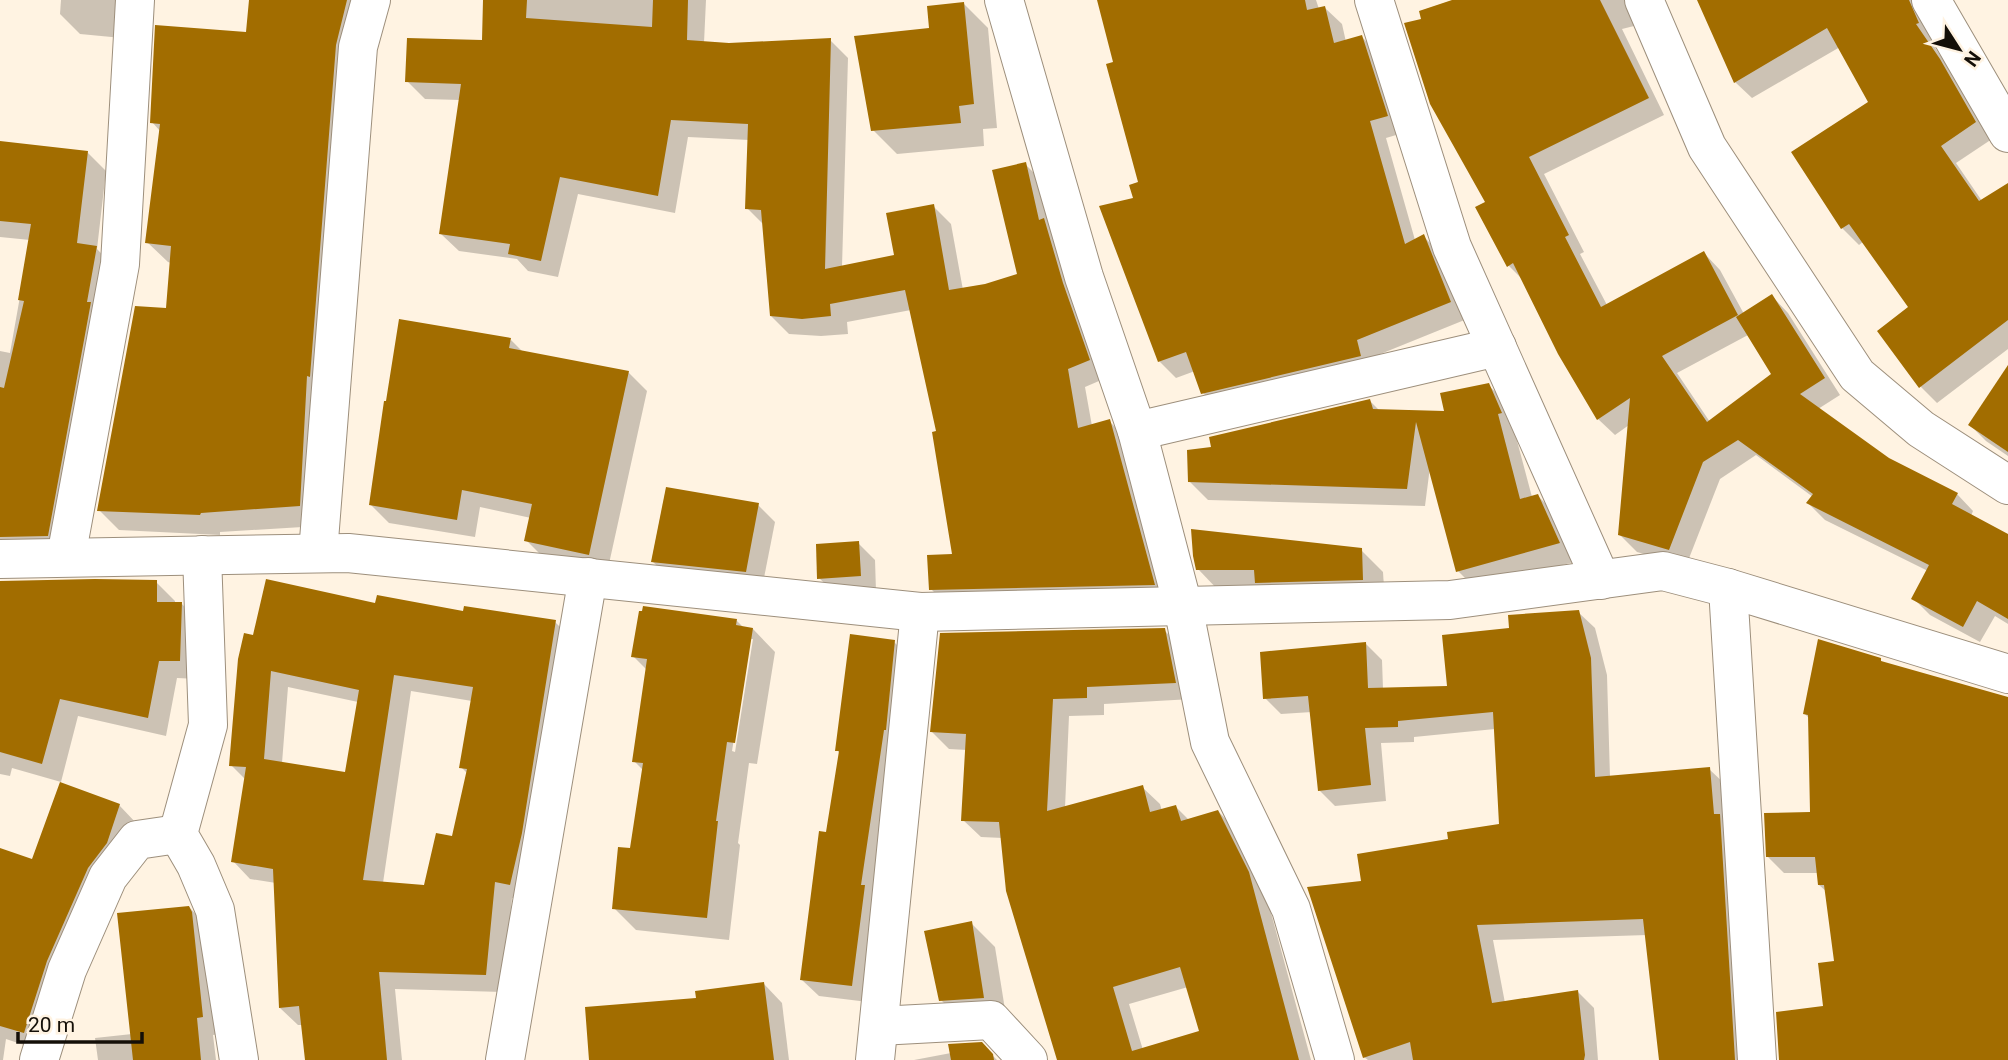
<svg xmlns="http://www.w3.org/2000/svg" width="2008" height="1060" font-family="Roboto,sans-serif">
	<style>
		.shadow { fill: #0003; fill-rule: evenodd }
		.building { fill: #a26d00; fill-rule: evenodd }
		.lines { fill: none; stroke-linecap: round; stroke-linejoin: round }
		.minor-casing { stroke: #9d8f7c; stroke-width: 40 }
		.minor { stroke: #fff; stroke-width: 38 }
	</style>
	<rect width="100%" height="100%" fill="#fff3e2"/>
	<!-- shadow -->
	<g class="shadow">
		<polygon points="61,0 125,0 122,38 80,34 60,14"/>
		<polygon points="251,0 369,0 319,526 220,532 220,535 119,530 99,510 167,310 171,263 168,262 147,242 160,131 152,122 247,34"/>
		<polygon points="485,0 706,0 704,43 729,44 830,40 848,58 842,267 896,257 933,206 951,224 963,290 986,286 1019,275 1025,164 1043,182 1106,378 1085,387 1092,426 1109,421 1127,439 1171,602 949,607 931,589 954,555 938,432 911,310 847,322 848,334 821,336 789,334 771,316 764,225 747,208 749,140 688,137 675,213 578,194 558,277 528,271 517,259 459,251 441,234 460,100 425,99 407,81 483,41"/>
		<polygon points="1099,0 1316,0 1319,9 1325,8 1342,24 1346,42 1362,37 1378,54 1403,133 1386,138 1415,240 1423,236 1440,253 1467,319 1373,357 1220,409 1203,393 1195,371 1176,378 1159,361 1136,200 1140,183 1115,63"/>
		<path d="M 1458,0 L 1627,0 L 1634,26 L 1622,29 L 1664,115 L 1544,174 L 1584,252 L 1580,254 L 1607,305 L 1704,253 L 1720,270 L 1744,314 L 1772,296 L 1788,313 L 1840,395 L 1818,409 L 1888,460 L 1957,494 L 1973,511 L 1971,516 L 2008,536 L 2008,624 L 1995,616 L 1980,642 L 1930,615 L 1913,598 L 1928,571 L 1825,520 L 1808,503 L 1813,497 L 1756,455 L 1720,479 L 1686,566 L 1637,552 L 1620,535 L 1629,425 L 1615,435 L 1598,419 L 1524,281 L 1508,265 L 1424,20 ZM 1748,335 L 1773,374 L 1710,422 L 1677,373 Z"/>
		<polygon points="1699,0 1916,0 1934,40 1931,42 1956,78 1992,139 1956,163 1982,201 2008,229 2008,349 1937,403 1921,387 1911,307 1864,241 1859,245 1842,228 1870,103 1840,47 1752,98 1735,82"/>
		<polygon points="964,4 988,28 997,128 983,129 984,146 897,154 873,130 931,30"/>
		<polygon points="0,143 87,152 106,171 97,249 114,267 66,554 0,567 0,351 10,353 30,240 0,237"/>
		<polygon points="511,340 524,353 628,372 647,391 607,573 545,559 526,540 531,518 480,507 475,537 389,523 371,505"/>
		<polygon points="2008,368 2008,456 1986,441 1970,425"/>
		<polygon points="1488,385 1507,403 1532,497 1538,496 1556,514 1577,561 1476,589 1458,571 1430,467 1425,506 1208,500 1190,482 1213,448 1370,401 1380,411 1446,412"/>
		<polygon points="758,505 775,522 762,588 670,578 653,562"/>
		<polygon points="858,543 875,560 876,592 836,594 819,578"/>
		<polygon points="1361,550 1383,572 1385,602 1220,592 1198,569"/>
		<polygon points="156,582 175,601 175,603 181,603 199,622 198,679 177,678 166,736 78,716 61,782 12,768 10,776 0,774 0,583"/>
		<path d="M 377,605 L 555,622 L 572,639 L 527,902 L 512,898 L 503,992 L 395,989 L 402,1060 L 307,1060 L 303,1025 L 298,1025 L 280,1008 L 276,883 L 250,879 L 233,861 L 246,780 L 231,765 L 255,637 ZM 288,687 L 358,702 L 347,774 L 282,763 ZM 411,691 L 472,701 L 461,767 L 468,774 L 453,838 L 425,887 L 383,883 Z"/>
		<polygon points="1578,612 1595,628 1607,675 1610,777 1709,769 1726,785 1749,1060 1661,1060 1647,935 1493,940 1505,1003 1578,992 1594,1008 1598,1060 1368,1060 1364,1057 1363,882 1501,826 1495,729 1414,737 1414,742 1381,743 1386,801 1335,806 1319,790 1312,712 1281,714 1265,698 1366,644 1382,660 1383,689 1449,687 1511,630"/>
		<path d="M 736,620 L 744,628 L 753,629 L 775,652 L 757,764 L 749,763 L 738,843 L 740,845 L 729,940 L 636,930 L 614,908 L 632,850 L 644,771 L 634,761 L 647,670 L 633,656 ZM 750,639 L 753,639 L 735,752 L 732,751 Z"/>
		<path d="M 1164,630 L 1182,648 L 1192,699 L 1104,704 L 1104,715 L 1069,716 L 1065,808 L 1142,787 L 1160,804 L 1162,811 L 1176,807 L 1189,820 L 1218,811 L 1235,829 L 1265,891 L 1311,1060 L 1058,1060 L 1003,838 L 981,837 L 963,820 L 967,750 L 949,749 L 932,732 ZM 1188,987 L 1201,1032 L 1143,1050 L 1129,1004 Z"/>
		<polygon points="894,642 911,659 868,1002 819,996 802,980 840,754 837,750"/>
		<polygon points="1880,660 1885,664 2008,699 2008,1060 1780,1060 1825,1007 1836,963 1827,892 1819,885 1818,873 1784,873 1768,857 1812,814 1810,719 1805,714"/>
		<polygon points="119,805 137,824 42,1051 6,1039 3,1060 0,1060 0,850 33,861"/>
		<polygon points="189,907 206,925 220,1034 213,1035 216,1060 98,1060 95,1038 132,1034"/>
		<polygon points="971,923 995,947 1007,1022 965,1024 941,1000"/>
		<polygon points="764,984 782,1003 789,1060 590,1060 698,1000"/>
		<polygon points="981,1044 997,1060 914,1060 951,1053"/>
	</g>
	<!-- building -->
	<g class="building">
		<polygon points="249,0 347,0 336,45 310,377 307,376 300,506 201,513 200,515 97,511 135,306 166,308 171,246 145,243 160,124 150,123 155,25 246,32"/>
		<polygon points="483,0 527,0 526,18 652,27 653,0 688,0 687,40 729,43 831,38 825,269 894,255 886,213 934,204 949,290 985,284 1017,274 992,170 1026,162 1039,220 1044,218 1063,283 1090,360 1068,369 1078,428 1110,419 1155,585 929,590 927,555 952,554 932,432 936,431 905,290 830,304 831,316 802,319 770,316 761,210 745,209 748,124 671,120 658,196 560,177 541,261 508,254 510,244 439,234 461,84 405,82 407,38 482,40"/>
		<polygon points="1097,0 1305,0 1307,10 1325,6 1334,43 1362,35 1388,116 1370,121 1405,244 1424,234 1451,302 1357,340 1361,356 1201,394 1186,352 1158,362 1099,206 1133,198 1129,185 1138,182 1106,64 1113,62"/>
		<polygon points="1452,0 1600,0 1649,98 1529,157 1569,235 1565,237 1601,307 1704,251 1738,315 1662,356 1707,422 1771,374 1736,317 1772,294 1825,378 1800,394 1889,458 1958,493 1952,504 2008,534 2008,619 1977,601 1963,627 1911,599 1929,565 1806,503 1813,494 1738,440 1703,462 1669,550 1618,535 1630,398 1597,420 1558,354 1513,263 1507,267 1475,207 1485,202 1430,104 1404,23 1421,19 1419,11"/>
		<polygon points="1697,0 1909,0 1919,23 1916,24 1940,59 1976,122 1941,146 1979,201 2008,183 2008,320 1919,388 1877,331 1908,307 1849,224 1841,229 1791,152 1868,102 1827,28 1734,83"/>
		<polygon points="964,2 974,104 959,106 961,123 871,131 854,36 929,28 927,6"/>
		<polygon points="0,141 88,151 77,243 97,246 87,302 91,302 48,536 0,537 0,387 4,388 24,301 18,300 31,224 0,221"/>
		<polygon points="399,319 511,338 509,348 629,371 589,555 524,541 532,504 462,490 457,520 369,505 384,401 386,401"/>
		<polygon points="2008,365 2008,452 1968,425"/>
		<polygon points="1489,383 1502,413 1498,414 1520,499 1538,494 1560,543 1456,572 1416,422 1407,489 1188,482 1187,450 1211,447 1209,437 1370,399 1373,409 1444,411 1440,393"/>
		<polygon points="666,487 759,503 746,572 651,562"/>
		<polygon points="1191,529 1362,548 1363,580 1255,583 1254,570 1196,570 1193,556"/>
		<polygon points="859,541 861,576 817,579 816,544"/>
		<polygon points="95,579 157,580 157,602 182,602 180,661 159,661 148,718 60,699 42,764 0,752 0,581"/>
		<path d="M 266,579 L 375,603 L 377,595 L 463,611 L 464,606 L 556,620 L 522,833 L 510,885 L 495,882 L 486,975 L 379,972 L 387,1060 L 305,1060 L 299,1006 L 279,1008 L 273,869 L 231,862 L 246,767 L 229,766 L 238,659 L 244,633 L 253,635 ZM 271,671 L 359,690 L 345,772 L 264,759 ZM 394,675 L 473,687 L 459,768 L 467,769 L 452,836 L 436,833 L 424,885 L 363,880 Z"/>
		<polygon points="643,606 737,619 736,625 753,628 735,743 727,742 716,821 718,821 707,918 612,909 618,847 630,848 643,763 632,762 647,659 631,657 639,611 642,611"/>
		<polygon points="1579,610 1591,658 1595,777 1710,767 1714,814 1720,814 1735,1060 1659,1060 1643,919 1477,925 1492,1003 1578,990 1585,1055 1584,1060 1413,1060 1410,1042 1363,1058 1307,887 1361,881 1357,854 1448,839 1447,832 1499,824 1493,712 1398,721 1398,727 1365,728 1371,785 1318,791 1308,696 1263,699 1260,652 1366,642 1368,688 1447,686 1442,635 1509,628 1508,615"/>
		<path d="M 1165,628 L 1176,683 L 1087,687 L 1087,698 L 1053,699 L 1047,811 L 1143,785 L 1150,812 L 1176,805 L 1181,821 L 1218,810 L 1249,872 L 1299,1060 L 1057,1060 L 1006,891 L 999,822 L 961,821 L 966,734 L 930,732 L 940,633 ZM 1180,967 L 1199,1031 L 1132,1051 L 1113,987 Z"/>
		<polygon points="850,634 895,640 886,730 884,730 861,885 865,885 852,986 800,980 819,831 826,832 839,751 835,751"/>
		<polygon points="1818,639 1881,658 1881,661 2008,697 2008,1060 1779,1060 1776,1012 1823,1006 1818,963 1834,961 1824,885 1818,885 1815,857 1766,857 1764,813 1810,812 1808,715 1803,714"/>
		<polygon points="60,782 120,804 107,843 88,868 47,961 24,1033 0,1026 0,848 32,859"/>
		<polygon points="189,906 192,912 203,1017 197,1018 201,1060 133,1060 117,913"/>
		<polygon points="972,921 984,998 939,1001 924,931"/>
		<polygon points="764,982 774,1060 589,1060 585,1007 696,998 695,991"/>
		<polygon points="982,1042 993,1054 994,1060 951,1060 948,1044"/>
	</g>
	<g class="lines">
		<!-- minor casing -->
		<g class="minor-casing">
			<g id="minor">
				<polyline points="1004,0 1084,277 1137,431 1183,606 1210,742 1291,909 1335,1060"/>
				<polyline points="1374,0 1452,247 1601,580"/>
				<polyline points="1644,0 1707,147 1857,375 1921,429 2008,485"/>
				<polyline points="1931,0 2008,133"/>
				<polyline points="1137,431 1497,347"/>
				<polyline points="318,553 358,47 371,0"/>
				<polyline points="202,555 208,725 178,834 196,865 215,910 239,1060"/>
				<polyline points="66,557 120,264 135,0"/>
				<polyline points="0,559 348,553 920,612 1450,600 1663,571 1728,588 2008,674"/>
				<polyline points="1728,588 1757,1060"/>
				<polyline points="879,1026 991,1020 1028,1060"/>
				<polyline points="39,1060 67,970 108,877 137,840 178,834"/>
				<polyline points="505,1060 588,577"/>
				<polyline points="875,1060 920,612"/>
			</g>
		</g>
		<!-- minor -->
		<use href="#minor" class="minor"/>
	</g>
	<!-- north arrow -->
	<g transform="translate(1959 49) rotate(126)" stroke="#fff3e2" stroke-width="5" paint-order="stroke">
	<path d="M0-5L12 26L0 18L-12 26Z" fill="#140f08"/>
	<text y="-10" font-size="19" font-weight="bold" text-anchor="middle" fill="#140f08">N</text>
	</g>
	<!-- scale -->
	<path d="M18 1032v10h124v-10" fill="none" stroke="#140f08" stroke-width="3.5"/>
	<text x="28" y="1032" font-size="21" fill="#140f08" stroke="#fff3e2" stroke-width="5" paint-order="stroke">20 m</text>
</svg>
